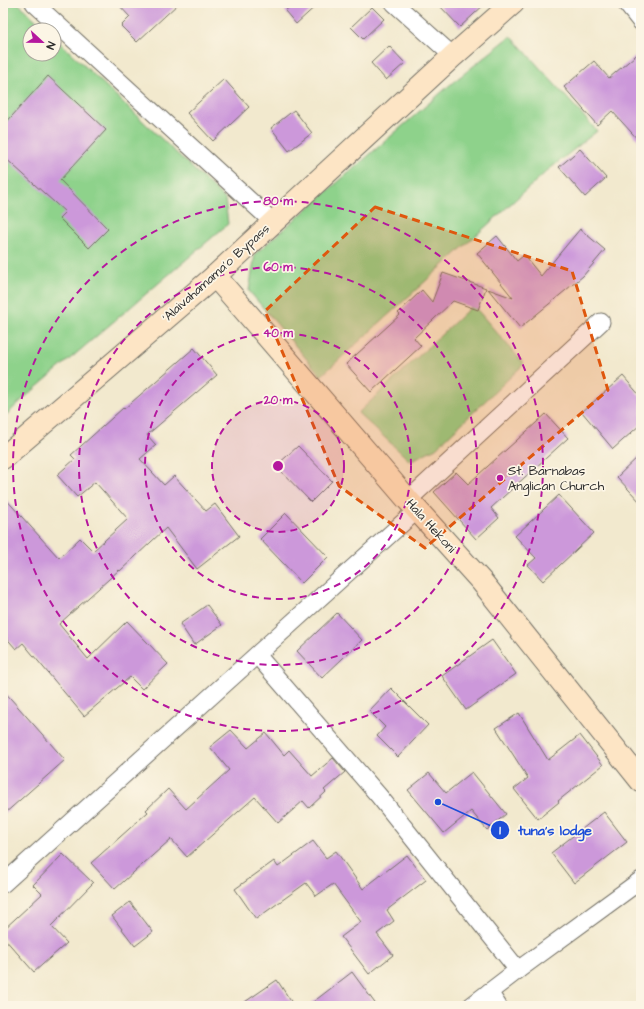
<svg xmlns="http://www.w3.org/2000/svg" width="644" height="1009" font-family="'Architects Daughter',sans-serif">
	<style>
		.green { fill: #8ed28b; stroke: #5c7e5b }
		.building { fill: #cc98da }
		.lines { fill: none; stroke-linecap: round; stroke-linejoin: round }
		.street-casing { stroke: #716e64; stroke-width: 19 }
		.secondary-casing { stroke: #716e64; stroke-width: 24 }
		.street { stroke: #fff; stroke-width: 17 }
		.secondary { stroke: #fde5c5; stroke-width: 22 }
		.marked { fill: #df570e; fill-opacity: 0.2; stroke: #df570e; stroke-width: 3; stroke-dasharray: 8 5; stroke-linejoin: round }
		.ring { fill: none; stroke: #b5179e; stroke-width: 2; stroke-dasharray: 7 5 }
		.poi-dot { fill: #b5179e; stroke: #fcf5e5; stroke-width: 1.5 }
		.labels { text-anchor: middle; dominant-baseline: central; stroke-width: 3.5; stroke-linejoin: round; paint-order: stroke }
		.street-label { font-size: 13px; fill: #2b2b2b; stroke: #fcf5e5 }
		.poi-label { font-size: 13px; fill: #2b2b2b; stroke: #fcf5e5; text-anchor: start }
		.centre { fill: #b5179e; stroke: #fcf5e5; stroke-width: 2 }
		.ring-label { font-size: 12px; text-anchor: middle; font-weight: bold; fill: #b5179e; stroke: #fcf5e5; stroke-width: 3.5; stroke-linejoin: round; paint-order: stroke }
		.leader { fill: none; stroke: #1d4ed8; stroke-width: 1.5 }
		.callout-dot { fill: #1d4ed8; stroke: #fcf5e5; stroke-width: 1.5 }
		.mark-label { font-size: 12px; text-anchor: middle; font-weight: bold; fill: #fff }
		.callout-label { font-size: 14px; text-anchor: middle; font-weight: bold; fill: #1d4ed8; stroke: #fcf5e5; stroke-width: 3.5; stroke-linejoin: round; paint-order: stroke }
	</style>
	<rect width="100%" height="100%" fill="#fcf5e5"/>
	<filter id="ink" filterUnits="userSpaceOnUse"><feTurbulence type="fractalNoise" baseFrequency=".025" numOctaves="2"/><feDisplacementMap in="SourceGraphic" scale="8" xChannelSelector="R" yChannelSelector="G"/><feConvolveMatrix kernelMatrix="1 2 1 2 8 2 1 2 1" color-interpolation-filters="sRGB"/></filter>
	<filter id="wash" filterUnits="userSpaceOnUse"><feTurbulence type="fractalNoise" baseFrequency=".012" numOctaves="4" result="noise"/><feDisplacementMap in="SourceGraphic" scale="16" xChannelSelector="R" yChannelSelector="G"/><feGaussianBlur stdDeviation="0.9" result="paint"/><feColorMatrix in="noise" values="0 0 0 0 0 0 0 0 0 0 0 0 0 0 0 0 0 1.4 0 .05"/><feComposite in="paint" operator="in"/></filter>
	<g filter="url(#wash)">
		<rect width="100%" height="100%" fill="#f2e9ce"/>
		<!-- green -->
		<g class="green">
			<polygon points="3,3 18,3 46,30 30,30 30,54 54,54 54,37 225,199 228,224 24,398 3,418"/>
			<polygon points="511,36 597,131 547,171 321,376 249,291 255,254 451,84"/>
			<polygon points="473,305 524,364 436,448 410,461 358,413"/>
		</g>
		<g id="blocks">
			<!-- building -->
			<g class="building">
				<polygon points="117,3 179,3 137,42 121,26 130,17"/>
				<polygon points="294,3 319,3 296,24 285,11"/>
				<polygon points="437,3 486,3 460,27"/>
				<polygon points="372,7 384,19 363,39 351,27"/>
				<polygon points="389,46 405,63 386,80 371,63"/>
				<polygon points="641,51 641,143 612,111 597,125 564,87 594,61 609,78"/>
				<polygon points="48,76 106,130 60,180 108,229 89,248 59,218 65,212 3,156 3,126"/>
				<polygon points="224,79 249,107 213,141 187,113"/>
				<polygon points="294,110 312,133 289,151 271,128"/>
				<polygon points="580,149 606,178 585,197 559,167"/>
				<polygon points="580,229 605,250 583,276 520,328 488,289 513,298 477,253 497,236 517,261 524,255 541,276"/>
				<polygon points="443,273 486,288 478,310 453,301 414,338 421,346 371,392 346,364 400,315 398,313 422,290 432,302"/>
				<polygon points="194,348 217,375 147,435 156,445 140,459 164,485 174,476 206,511 215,504 239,536 197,569 166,528 120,571 119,570 59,624 88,659 127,621 168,664 142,689 130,677 84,716 23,643 16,649 3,634 3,496 59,558 80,538 93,551 128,519 95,482 77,497 57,475 75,459 71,455 123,408 124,409"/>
				<polygon points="623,376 641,397 641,424 613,449 582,412"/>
				<polygon points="546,414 568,438 491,508 499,518 476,539 434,492 456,472 468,484"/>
				<polygon points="298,446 332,481 311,502 276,466"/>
				<polygon points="641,454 641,503 617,477"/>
				<polygon points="559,495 594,533 543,581 528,565 536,558 515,536"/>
				<polygon points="286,513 328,557 302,583 260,539"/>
				<polygon points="207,605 222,625 194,645 180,624"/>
				<polygon points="337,613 362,640 322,678 297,651"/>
				<polygon points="492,640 516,674 466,710 442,676"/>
				<polygon points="391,688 428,725 398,757 377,736 385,727 369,711"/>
				<polygon points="3,690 65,760 3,815"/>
				<polygon points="519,713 548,760 580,735 603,765 558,801 559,802 538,819 514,789 528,778 496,728"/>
				<polygon points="231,730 248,748 266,733 284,755 289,750 312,776 333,758 345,772 324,790 326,792 309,808 303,801 278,823 255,797 187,857 171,839 115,889 91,863 148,812 146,810 168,789 186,809 229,770 210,747"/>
				<polygon points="472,772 506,814 487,830 471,811 444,833 408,790 429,773 446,793"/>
				<polygon points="604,812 627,842 574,883 551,853"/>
				<polygon points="313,841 326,858 336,851 363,889 407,855 426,880 387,910 394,921 377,934 393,955 369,974 341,937 361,922 333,884 316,896 306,883 256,919 235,889 274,861 278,867"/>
				<polygon points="63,854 93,883 51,926 67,943 34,972 3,937 3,930 42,894 33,885"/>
				<polygon points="130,902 153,932 135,946 112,916"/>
				<polygon points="352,972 377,1006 308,1006"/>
				<polygon points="277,980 294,1006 239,1006"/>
			</g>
		</g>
	</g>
	<g filter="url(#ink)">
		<use href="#blocks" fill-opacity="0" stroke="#716e64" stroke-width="1"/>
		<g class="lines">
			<!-- street casing -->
			<g class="street-casing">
				<g id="street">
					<polyline points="34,3 273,222"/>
					<polyline points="394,3 453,56"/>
					<polyline points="626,3 641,22"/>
					<polyline points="408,500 601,322"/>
					<polyline points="257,655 379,796 518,970"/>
					<polyline points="3,884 417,510"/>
					<polyline points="489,992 498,1006"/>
					<polyline points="471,1006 518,970 641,880"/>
				</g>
			</g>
			<!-- secondary casing -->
			<g class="secondary-casing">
				<g id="secondary">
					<polyline points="215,276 408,500 482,582 641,781"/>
					<polyline points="3,458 215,276 453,56 513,3"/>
				</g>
			</g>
			<!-- street -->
			<use href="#street" class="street"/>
			<!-- secondary -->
			<use href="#secondary" class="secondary"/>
		</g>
	</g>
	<!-- marked area -->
	<path class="marked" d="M 375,207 L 572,271 L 608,390 L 425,548 L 339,486 L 265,311 Z"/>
	<!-- distance rings -->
	<circle cx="278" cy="466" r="66" fill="#b5179e" fill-opacity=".12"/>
	<g class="ring">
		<circle cx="278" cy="466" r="66"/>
		<circle cx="278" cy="466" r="133"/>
		<circle cx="278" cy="466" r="199"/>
		<circle cx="278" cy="466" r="265"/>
	</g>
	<!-- markers -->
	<circle class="poi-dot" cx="500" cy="478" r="4"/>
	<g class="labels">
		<!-- street labels -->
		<g class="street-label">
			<text transform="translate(216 273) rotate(-42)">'Alaivahamama'o Bypass</text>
			<text transform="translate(431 526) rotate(48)">Hala Hekoni</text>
		</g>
		<!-- poi labels -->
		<g class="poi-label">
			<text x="508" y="471">St. Barnabas<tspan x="508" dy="15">Anglican Church</tspan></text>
		</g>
	</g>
	<circle cx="278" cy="466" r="6" class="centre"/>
	<g class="ring-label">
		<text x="278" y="205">80 m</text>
		<text x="278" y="271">60 m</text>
		<text x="278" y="337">40 m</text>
		<text x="278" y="404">20 m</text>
	</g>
	<!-- callouts -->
	<path class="leader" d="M438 802L500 830"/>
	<g class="callout-dot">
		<circle cx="438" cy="802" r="4"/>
		<circle cx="500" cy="830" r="10"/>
	</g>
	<g class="mark-label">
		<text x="500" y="834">1</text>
	</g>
	<g class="callout-label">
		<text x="555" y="835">tuna's lodge</text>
	</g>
	<!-- margin -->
	<rect width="644" height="1009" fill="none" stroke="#fcf5e5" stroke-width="16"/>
	<!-- north arrow -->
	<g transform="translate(42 42) rotate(112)"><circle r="19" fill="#fcf5e5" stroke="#a8a49b"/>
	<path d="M0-3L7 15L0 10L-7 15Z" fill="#b5179e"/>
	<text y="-6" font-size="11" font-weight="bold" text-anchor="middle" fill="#2b2b2b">N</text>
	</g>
</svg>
